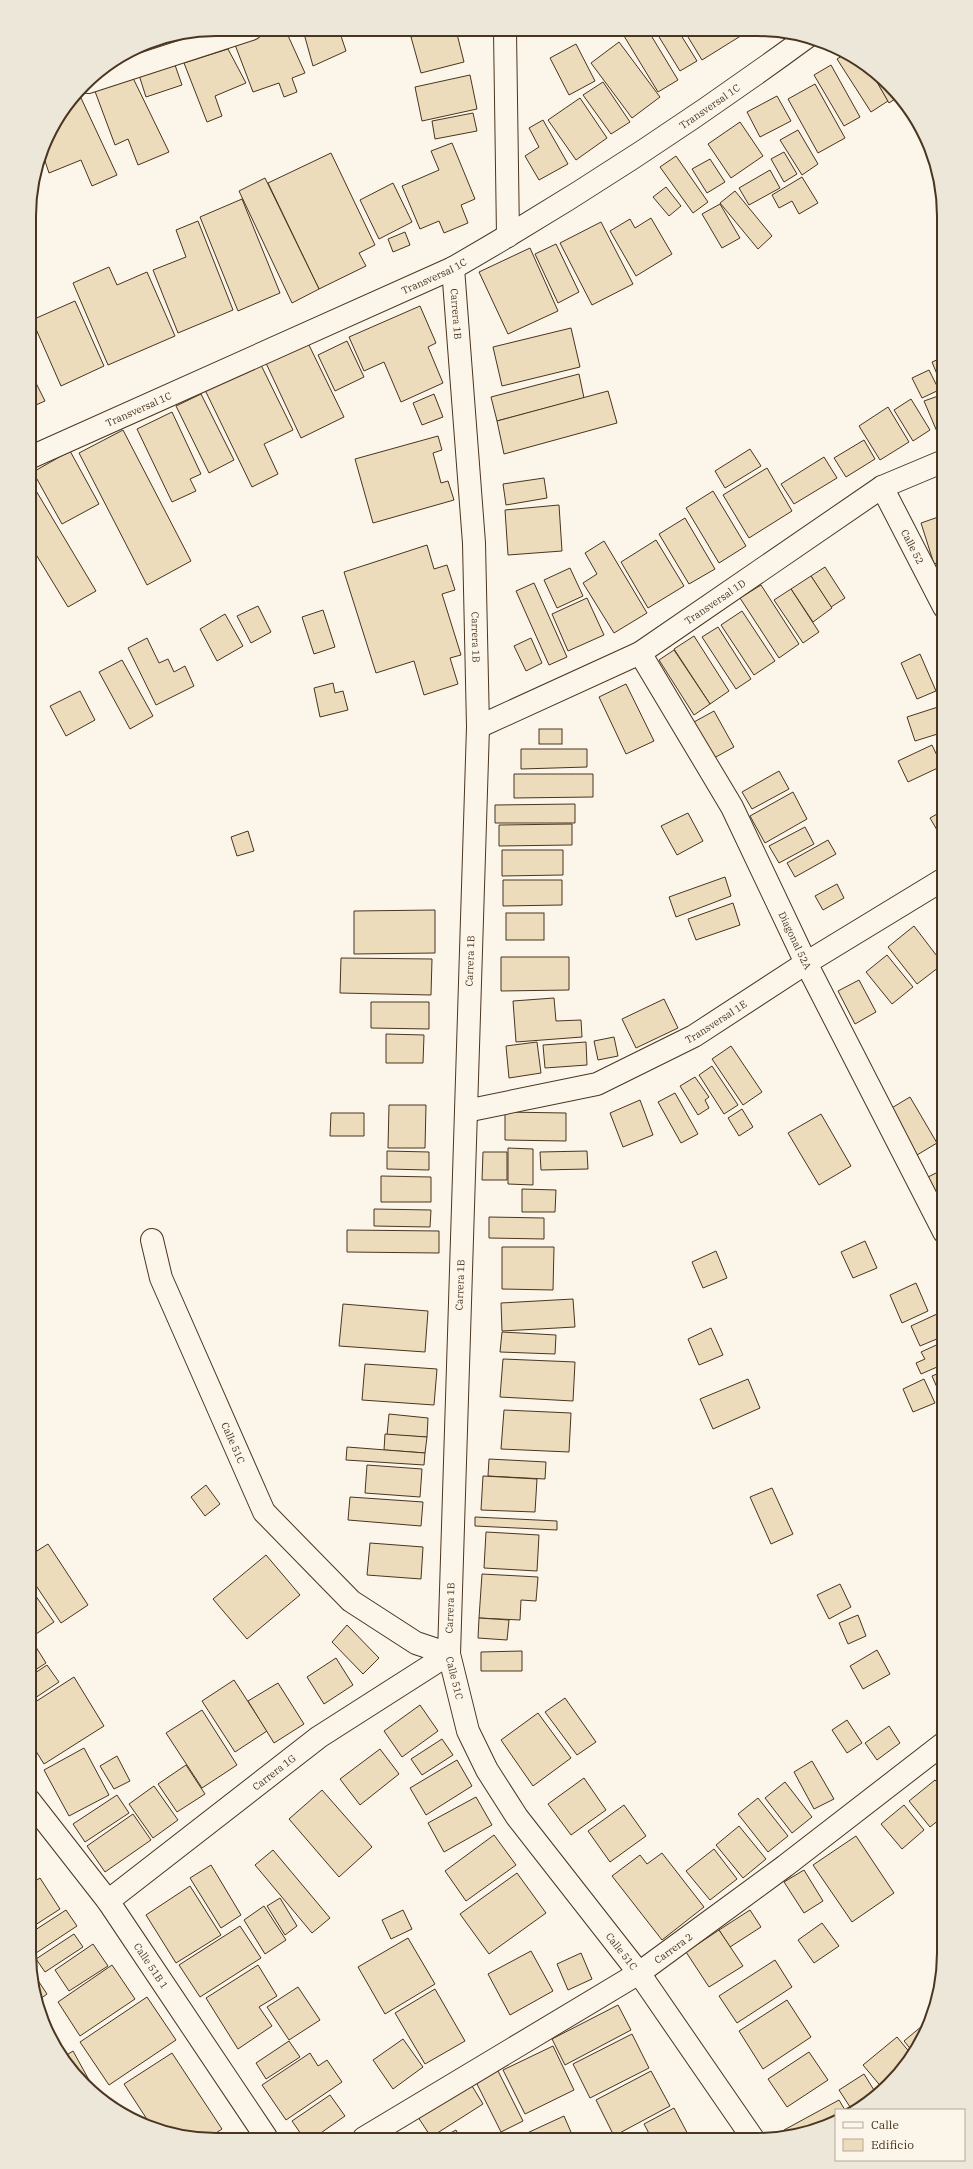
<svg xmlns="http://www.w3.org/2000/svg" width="973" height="2169" font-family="'IBM Plex Serif',serif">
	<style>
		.building { fill: #ecdcbc; stroke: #4a3520 }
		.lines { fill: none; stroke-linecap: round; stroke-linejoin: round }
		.minor-casing { stroke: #4a3520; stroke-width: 24 }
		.minor { stroke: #fbf6e9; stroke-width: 22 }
		.labels { text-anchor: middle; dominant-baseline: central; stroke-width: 3; stroke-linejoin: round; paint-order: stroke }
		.street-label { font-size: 10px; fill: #4a3520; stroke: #fbf6e9 }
		.rim { fill: none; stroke: #4a3520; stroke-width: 2 }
	</style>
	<rect width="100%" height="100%" fill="#fbf6e9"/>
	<!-- building -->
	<g class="building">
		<polygon points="285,29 305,73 292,78 297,92 284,97 279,83 253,92 234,42"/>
		<polygon points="303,30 339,30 346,51 313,66"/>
		<polygon points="435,30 456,30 464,62 421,73 411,37"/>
		<polygon points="621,31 649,32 678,80 658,92"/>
		<polygon points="656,32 679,32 697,61 680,71"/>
		<polygon points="685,32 747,32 702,60"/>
		<polygon points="619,42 660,97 632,118 591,63"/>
		<polygon points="576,44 595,81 569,95 550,58"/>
		<polygon points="228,49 246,83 215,96 222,116 207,122 184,63"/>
		<polygon points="847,53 869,68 888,101 871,112 837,59"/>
		<polygon points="175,65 182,85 146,97 139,75"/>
		<polygon points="831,65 860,117 844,126 814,75"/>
		<polygon points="869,68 880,76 898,97 889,103"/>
		<polygon points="470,75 477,109 422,121 415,87"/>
		<polygon points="133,78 169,152 138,165 128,139 115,145 93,86"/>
		<polygon points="603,82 630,122 611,134 583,95"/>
		<polygon points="815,84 845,138 818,153 788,99"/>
		<polygon points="777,96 791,121 760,137 747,112"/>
		<polygon points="81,98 117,175 92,186 81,160 49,173 43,155 48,134 74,100"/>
		<polygon points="580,98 607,138 576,160 548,120"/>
		<polygon points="473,113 477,131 435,139 432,121"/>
		<polygon points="543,120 568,164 539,180 525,156 539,147 529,128"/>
		<polygon points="740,122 763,156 731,178 708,144"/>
		<polygon points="798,130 818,164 802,175 780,140"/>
		<polygon points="452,143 475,199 461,205 468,223 444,233 439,221 420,229 402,186 439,170 431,151"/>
		<polygon points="784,152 797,174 784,182 771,159"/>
		<polygon points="331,153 375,245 359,253 366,266 319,289 268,183"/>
		<polygon points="676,156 708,202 693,213 660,167"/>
		<polygon points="710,159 725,182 707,193 692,169"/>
		<polygon points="770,170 780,188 749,205 739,188"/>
		<polygon points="802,177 818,203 799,214 792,201 779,208 772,195"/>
		<polygon points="265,178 319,289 292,303 239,191"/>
		<polygon points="393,183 412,222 379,239 360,200"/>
		<polygon points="666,187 681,206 669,216 653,197"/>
		<polygon points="735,191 772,236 758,249 720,203"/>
		<polygon points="242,199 280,293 238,311 200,217"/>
		<polygon points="720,204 740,238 722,248 702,214"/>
		<polygon points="651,218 672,254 636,276 610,231 630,219 635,228"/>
		<polygon points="198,221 233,310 178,333 153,270 186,257 176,230"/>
		<polygon points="601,222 633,284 592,305 560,243"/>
		<polygon points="405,232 410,245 393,252 388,239"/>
		<polygon points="556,244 579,292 558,303 535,254"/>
		<polygon points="530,248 558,311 508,334 479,272"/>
		<polygon points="109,267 117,285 147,272 175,336 108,365 73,283"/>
		<polygon points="75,301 104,366 61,386 32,320"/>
		<polygon points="420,306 436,343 428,347 443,383 401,402 384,362 364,371 349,337"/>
		<polygon points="571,328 580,367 502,386 493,347"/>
		<polygon points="307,341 344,417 301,438 265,361"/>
		<polygon points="347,341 364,377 335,391 318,355"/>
		<polygon points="944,357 944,391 932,362"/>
		<polygon points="260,363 293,430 264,444 278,474 252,487 205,390"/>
		<polygon points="29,369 45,401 29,408"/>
		<polygon points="929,370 939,390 922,398 912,378"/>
		<polygon points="579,374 584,398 497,421 491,397"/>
		<polygon points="608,391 617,423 504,454 497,421"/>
		<polygon points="201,394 234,460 209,473 176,406"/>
		<polygon points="434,394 443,417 422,425 413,403"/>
		<polygon points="941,395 944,403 944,431 938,434 924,401"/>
		<polygon points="911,399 930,430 913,441 894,410"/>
		<polygon points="888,407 909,442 880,460 859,426"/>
		<polygon points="172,412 201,474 190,479 196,491 172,502 137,429"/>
		<polygon points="123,430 191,561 147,585 79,453"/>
		<polygon points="438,436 442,450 433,453 441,483 448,481 454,500 373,523 355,459"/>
		<polygon points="864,440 875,459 846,477 834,458"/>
		<polygon points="750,449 761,466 725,488 715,471"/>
		<polygon points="70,451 99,504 62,524 33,472"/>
		<polygon points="824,457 837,478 794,504 781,484"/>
		<polygon points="767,468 792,511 749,538 723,495"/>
		<polygon points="544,478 547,498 506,505 503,484"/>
		<polygon points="29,479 96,591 68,607 29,543"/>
		<polygon points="713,491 746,546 719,563 686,508"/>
		<polygon points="559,505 562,551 508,555 505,510"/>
		<polygon points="944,515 944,560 934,564 921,523"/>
		<polygon points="685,518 715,569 689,584 659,534"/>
		<polygon points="656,540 684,586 648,608 621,562"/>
		<polygon points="604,541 647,613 614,633 583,583 597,574 585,553"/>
		<polygon points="427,545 434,569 447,565 455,590 442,594 461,655 450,658 458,684 424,695 414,661 376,673 344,572"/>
		<polygon points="825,567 845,598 831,607 811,576"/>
		<polygon points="570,568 583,596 557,608 544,580"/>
		<polygon points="811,576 832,608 813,622 791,589"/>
		<polygon points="534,583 567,657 549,665 516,591"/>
		<polygon points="761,585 799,644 779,658 740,598"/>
		<polygon points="791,589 819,632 803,643 774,600"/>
		<polygon points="587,598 604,635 568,651 552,614"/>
		<polygon points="258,606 271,632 251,643 237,616"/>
		<polygon points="323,610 335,647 314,654 302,617"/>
		<polygon points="742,611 775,661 754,675 721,625"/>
		<polygon points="225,614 243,646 217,661 200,629"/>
		<polygon points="718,627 751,679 736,689 702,637"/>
		<polygon points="694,636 729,691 710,704 674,649"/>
		<polygon points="147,638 159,663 168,659 174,672 185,666 194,686 156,705 128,648"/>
		<polygon points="531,638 542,663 526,671 514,646"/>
		<polygon points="674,650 710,704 694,715 659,660"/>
		<polygon points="920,654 936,691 917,699 901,663"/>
		<polygon points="122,660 153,716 130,729 99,672"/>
		<polygon points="333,683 335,693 343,691 348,710 320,717 314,688"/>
		<polygon points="626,684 654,741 626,754 599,697"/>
		<polygon points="80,691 95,720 66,736 50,706"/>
		<polygon points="941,706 944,714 944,732 915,741 907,717"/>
		<polygon points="714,711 734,747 714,758 694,722"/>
		<rect x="539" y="729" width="23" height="15"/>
		<polygon points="932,745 942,766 908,782 898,761"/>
		<polygon points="521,749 587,749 587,767 521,769"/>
		<polygon points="779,771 789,789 752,809 742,792"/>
		<polygon points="514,774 593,774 593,797 514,798"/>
		<polygon points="793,792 807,819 765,843 750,816"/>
		<polygon points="575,804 575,823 495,823 495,805"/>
		<polygon points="944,810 944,842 930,818"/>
		<polygon points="688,813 703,841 677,855 661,826"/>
		<polygon points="572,824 572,845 499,846 499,825"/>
		<polygon points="805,827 814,844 779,863 769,846"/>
		<polygon points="248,831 254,851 237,856 231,837"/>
		<polygon points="828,840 836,854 795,877 787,863"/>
		<polygon points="502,850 563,850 563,875 502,876"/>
		<polygon points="725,877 731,896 676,917 669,897"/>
		<polygon points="503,880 562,880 562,905 503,906"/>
		<polygon points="837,884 844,898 823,910 815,896"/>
		<polygon points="733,903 740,925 696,940 688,919"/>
		<polygon points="435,910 435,953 354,954 354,911"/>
		<rect x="506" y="913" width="38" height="27"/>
		<polygon points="914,926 943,964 917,984 888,947"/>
		<polygon points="887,955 913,987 892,1004 866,972"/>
		<polygon points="501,957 569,957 569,990 501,991"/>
		<polygon points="341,958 432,959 431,995 340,993"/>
		<polygon points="859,980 876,1012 855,1024 838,991"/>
		<polygon points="554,998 556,1021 581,1020 582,1037 516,1042 513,1001"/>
		<polygon points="664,999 678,1028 636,1048 622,1019"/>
		<polygon points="371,1002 429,1002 429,1029 371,1028"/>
		<polygon points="386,1034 424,1035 423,1063 386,1063"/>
		<polygon points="614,1037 618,1056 598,1060 594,1041"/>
		<polygon points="537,1042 541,1073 509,1078 506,1046"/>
		<polygon points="586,1042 587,1065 545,1068 543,1045"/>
		<polygon points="731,1046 762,1092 743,1105 712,1059"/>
		<polygon points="712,1066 738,1105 724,1114 699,1075"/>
		<polygon points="695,1077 709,1097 705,1100 709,1108 698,1115 680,1086"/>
		<polygon points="675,1093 698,1134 681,1143 658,1102"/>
		<polygon points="910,1097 937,1143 917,1155 890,1109"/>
		<polygon points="640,1100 653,1135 623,1147 610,1113"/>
		<polygon points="389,1105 426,1105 425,1148 388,1148"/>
		<polygon points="742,1109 753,1127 739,1136 728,1118"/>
		<polygon points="505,1112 566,1113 566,1141 505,1140"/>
		<polygon points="331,1113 364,1113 364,1136 330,1136"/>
		<polygon points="821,1114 851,1166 819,1185 788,1133"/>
		<polygon points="508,1148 533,1149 533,1185 508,1184"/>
		<polygon points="387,1151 429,1152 429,1170 387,1169"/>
		<polygon points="587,1151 588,1169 541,1170 540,1152"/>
		<polygon points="483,1152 507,1152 507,1180 482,1180"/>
		<polygon points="944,1169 944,1209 928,1177"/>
		<polygon points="381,1176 431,1177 431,1202 381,1202"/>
		<polygon points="522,1189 556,1190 555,1212 522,1212"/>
		<polygon points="374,1209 431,1210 430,1227 374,1226"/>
		<polygon points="489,1217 544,1218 544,1239 489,1238"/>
		<polygon points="347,1230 439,1231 439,1253 347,1252"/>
		<polygon points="865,1241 877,1268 853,1278 841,1252"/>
		<polygon points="502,1247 554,1247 553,1290 502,1289"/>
		<polygon points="716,1251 727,1278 703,1288 692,1262"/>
		<polygon points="916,1283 928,1311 902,1323 890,1295"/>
		<polygon points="573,1299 575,1327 502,1331 501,1303"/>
		<polygon points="343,1304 428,1311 425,1352 339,1346"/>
		<polygon points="937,1314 944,1329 944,1336 920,1346 911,1326"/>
		<polygon points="711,1328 723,1355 699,1365 688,1339"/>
		<polygon points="502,1332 556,1335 555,1354 500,1352"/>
		<polygon points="943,1342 944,1364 921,1374 916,1363 925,1359 921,1352"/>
		<polygon points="503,1359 575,1362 573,1401 500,1397"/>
		<polygon points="365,1364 437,1369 434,1405 362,1400"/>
		<polygon points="944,1371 944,1398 942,1399 932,1376"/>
		<polygon points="748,1379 760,1408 713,1429 700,1399"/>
		<polygon points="924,1379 935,1403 913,1412 903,1389"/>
		<polygon points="504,1410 571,1413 569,1452 501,1449"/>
		<polygon points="389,1414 428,1418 427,1437 387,1435"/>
		<polygon points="385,1434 427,1437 425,1453 384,1450"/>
		<polygon points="347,1447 425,1453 424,1465 346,1460"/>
		<polygon points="489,1459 546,1462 545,1479 488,1476"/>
		<polygon points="367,1465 422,1469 420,1497 365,1493"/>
		<polygon points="483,1476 537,1479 535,1512 481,1510"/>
		<polygon points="206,1485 220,1504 205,1516 191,1497"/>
		<polygon points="772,1488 793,1534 771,1544 750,1497"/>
		<polygon points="350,1497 423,1502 421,1526 348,1520"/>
		<polygon points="475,1517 557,1521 557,1530 475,1526"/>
		<polygon points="486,1532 539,1535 537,1571 484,1568"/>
		<polygon points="370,1543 423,1547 421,1579 367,1575"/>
		<polygon points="48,1544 88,1605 61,1623 29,1575 29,1556"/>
		<polygon points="266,1555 300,1595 247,1639 213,1599"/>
		<polygon points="482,1574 538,1577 536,1601 521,1600 520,1620 479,1618"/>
		<polygon points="840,1584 851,1607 829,1619 817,1595"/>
		<polygon points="33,1592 54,1622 33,1636 29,1630 29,1595"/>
		<polygon points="858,1615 866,1636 848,1644 839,1623"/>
		<polygon points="479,1618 509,1620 507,1640 478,1638"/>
		<polygon points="347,1625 379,1658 363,1674 332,1642"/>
		<polygon points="34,1644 46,1663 29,1674 29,1647"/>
		<polygon points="877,1650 890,1674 863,1689 850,1666"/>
		<polygon points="522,1651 522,1671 481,1671 481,1652"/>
		<polygon points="336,1658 353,1685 324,1704 307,1677"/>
		<polygon points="47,1665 59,1682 29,1702 29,1677"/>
		<polygon points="74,1677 104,1726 44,1764 29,1740 29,1706"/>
		<polygon points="234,1680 267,1731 235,1752 202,1701"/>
		<polygon points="278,1683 304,1724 274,1743 248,1701"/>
		<polygon points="565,1698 596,1742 577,1755 545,1712"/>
		<polygon points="420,1705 438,1731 402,1757 384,1731"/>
		<polygon points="202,1710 237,1765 202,1788 166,1733"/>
		<polygon points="538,1713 571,1758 533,1786 501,1740"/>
		<polygon points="847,1720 862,1743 847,1753 832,1730"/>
		<polygon points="889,1726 900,1743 877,1760 865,1743"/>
		<polygon points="442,1739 453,1755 422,1775 411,1759"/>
		<polygon points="84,1748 109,1795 69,1816 44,1770"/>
		<polygon points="380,1749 399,1774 360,1805 340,1779"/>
		<polygon points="117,1756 130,1781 114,1789 100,1766"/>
		<polygon points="457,1760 472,1786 426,1815 410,1788"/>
		<polygon points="812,1761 834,1799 814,1809 794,1772"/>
		<polygon points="186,1765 205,1794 177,1812 158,1784"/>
		<polygon points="584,1778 606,1810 571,1835 548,1804"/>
		<polygon points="935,1780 944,1790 944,1816 930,1827 909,1801"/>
		<polygon points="785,1782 812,1817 792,1833 765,1798"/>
		<polygon points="154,1786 178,1820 153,1838 129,1804"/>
		<polygon points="322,1790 372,1847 339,1877 289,1819"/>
		<polygon points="117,1795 129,1813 85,1842 73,1824"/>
		<polygon points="476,1797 492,1825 444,1852 428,1823"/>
		<polygon points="758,1798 788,1836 768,1852 738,1814"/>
		<polygon points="624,1805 646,1836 610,1862 588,1831"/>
		<polygon points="904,1805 924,1830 902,1849 881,1824"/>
		<polygon points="133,1814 151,1840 105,1872 87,1846"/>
		<polygon points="739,1826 766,1859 743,1878 716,1845"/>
		<polygon points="494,1835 516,1865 466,1901 445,1871"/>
		<polygon points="856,1836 894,1893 852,1922 813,1865"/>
		<polygon points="944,1837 944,1849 938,1841"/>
		<polygon points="714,1849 737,1879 710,1900 686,1871"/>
		<polygon points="273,1850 330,1918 312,1933 255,1865"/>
		<polygon points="662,1853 704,1907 662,1940 612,1876 640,1855 647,1864"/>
		<polygon points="29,1865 36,1875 29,1880"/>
		<polygon points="211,1865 241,1915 221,1928 190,1878"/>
		<polygon points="804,1870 823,1901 804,1913 784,1882"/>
		<polygon points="517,1873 546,1913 489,1954 460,1914"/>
		<polygon points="40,1878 60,1909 29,1929 29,1885"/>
		<polygon points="190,1886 221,1935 176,1963 146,1915"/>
		<polygon points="280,1898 297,1926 285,1935 267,1906"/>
		<polygon points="264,1906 286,1940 265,1954 244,1920"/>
		<polygon points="66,1910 77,1926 30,1957 29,1934"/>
		<polygon points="403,1910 412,1929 391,1939 382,1920"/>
		<polygon points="750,1910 761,1927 730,1947 719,1930"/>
		<polygon points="822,1923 839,1946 814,1963 798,1940"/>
		<polygon points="240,1926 261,1958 200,1997 179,1965"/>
		<polygon points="719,1930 743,1966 709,1987 686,1952"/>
		<polygon points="74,1934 83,1947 45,1972 36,1959"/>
		<polygon points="408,1938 435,1984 385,2014 358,1967"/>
		<polygon points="93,1944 108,1966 69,1991 55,1970"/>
		<polygon points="531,1951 553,1991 510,2015 488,1974"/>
		<polygon points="581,1953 592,1979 568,1990 557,1964"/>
		<polygon points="775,1960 792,1987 737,2023 719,1996"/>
		<polygon points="112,1965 135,1999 80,2036 58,2002"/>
		<polygon points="258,1965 277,1996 259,2007 272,2026 238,2049 206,1998"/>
		<polygon points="35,1976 47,1994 36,2002 32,1978"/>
		<polygon points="298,1987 320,2020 289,2040 267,2007"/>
		<polygon points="435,1989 465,2041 425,2064 395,2013"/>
		<polygon points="147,1997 176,2040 109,2085 80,2042"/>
		<polygon points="787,2000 811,2037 763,2069 739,2031"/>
		<polygon points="618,2005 631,2030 565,2065 552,2039"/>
		<polygon points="928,2021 930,2024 913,2052 904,2041"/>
		<polygon points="632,2034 649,2068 590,2098 573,2064"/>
		<polygon points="897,2037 911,2054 898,2076 883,2089 863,2065"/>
		<polygon points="403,2039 423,2067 393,2089 373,2060"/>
		<polygon points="289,2041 300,2057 266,2079 256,2063"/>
		<polygon points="553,2046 574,2090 525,2114 503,2070"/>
		<polygon points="73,2051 94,2089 91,2091 62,2058"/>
		<polygon points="809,2052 828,2080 787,2107 768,2079"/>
		<polygon points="172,2053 222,2129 210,2137 180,2136 152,2127 124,2084"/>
		<polygon points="310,2053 318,2066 327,2060 342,2082 286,2120 262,2085"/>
		<polygon points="497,2069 523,2121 501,2132 475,2080"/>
		<polygon points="651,2071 670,2106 614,2136 596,2100"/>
		<polygon points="864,2074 877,2095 861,2109 852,2110 839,2090"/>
		<polygon points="469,2081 483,2104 431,2137 416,2114"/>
		<polygon points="330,2095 345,2116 315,2137 303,2137 292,2121"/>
		<polygon points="839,2100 845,2110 836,2110 836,2120 805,2134 787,2136 784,2130"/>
		<polygon points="674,2108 691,2140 652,2139 644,2124"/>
		<polygon points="564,2116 574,2139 527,2139 525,2134"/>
		<polygon points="456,2130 460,2138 441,2138"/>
	</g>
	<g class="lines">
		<!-- minor casing -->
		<g class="minor-casing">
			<g id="minor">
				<polyline points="505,31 508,236"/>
				<polyline points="88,82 251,29"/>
				<path id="s1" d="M 453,268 L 474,543 L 478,727 L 449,1654 L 468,1731 L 487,1770 L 517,1817 L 639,1973 L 754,2140"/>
				<path id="s2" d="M 29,458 L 453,268 C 575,198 694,120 807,37"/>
				<path id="s3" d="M 882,487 L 944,607"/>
				<path id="s4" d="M 640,653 L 732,807 L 806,963 L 944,1232"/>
				<path id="s5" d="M 478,727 L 640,653 L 882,487 L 944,461"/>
				<path id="s6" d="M 466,1111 L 597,1084 L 694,1036 L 806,963 L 944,879"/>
				<path id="s7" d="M 152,1240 L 161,1278 L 264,1512 L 351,1601 L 416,1643 L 449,1654"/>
				<path id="s8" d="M 29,1800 L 108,1901 L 266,2137"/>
				<path id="s9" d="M 108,1901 L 319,1737 L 449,1654"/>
				<path id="s10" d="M 364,2138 L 639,1973 L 785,1866 L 944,1743"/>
			</g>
		</g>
		<!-- minor -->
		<use href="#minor" class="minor"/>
	</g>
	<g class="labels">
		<!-- street labels -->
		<g class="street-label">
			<text stroke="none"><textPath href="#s2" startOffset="768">Transversal 1C</textPath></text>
			<text stroke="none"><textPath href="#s2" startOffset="444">Transversal 1C</textPath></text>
			<text stroke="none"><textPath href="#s1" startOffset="46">Carrera 1B</textPath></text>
			<text stroke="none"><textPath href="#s2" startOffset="120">Transversal 1C</textPath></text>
			<text stroke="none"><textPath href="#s3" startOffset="67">Calle 52</textPath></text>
			<text stroke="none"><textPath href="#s5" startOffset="269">Transversal 1D</textPath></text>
			<text stroke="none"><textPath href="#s1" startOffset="370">Carrera 1B</textPath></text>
			<text stroke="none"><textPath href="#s4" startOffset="327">Diagonal 52A</textPath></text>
			<text transform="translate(470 961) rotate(-88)">Carrera 1B</text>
			<text stroke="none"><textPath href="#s6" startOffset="268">Transversal 1E</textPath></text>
			<text transform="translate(460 1285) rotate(-88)">Carrera 1B</text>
			<text stroke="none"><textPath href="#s7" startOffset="219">Calle 51C</textPath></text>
			<text transform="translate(450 1608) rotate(-88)">Carrera 1B</text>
			<text stroke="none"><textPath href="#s1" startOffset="1412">Calle 51C</textPath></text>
			<text stroke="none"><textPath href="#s9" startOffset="210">Carrera 1G</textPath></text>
			<text stroke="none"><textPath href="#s10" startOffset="363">Carrera 2</textPath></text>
			<text stroke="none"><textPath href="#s1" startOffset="1736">Calle 51C</textPath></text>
			<text stroke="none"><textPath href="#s8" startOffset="206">Calle 51B 1</textPath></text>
		</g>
	</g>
	<!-- crop -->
	<path d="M0 0H973V2169H0ZM216 36H757A180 180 0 0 1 937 216V1953A180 180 0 0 1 757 2133H216A180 180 0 0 1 36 1953V216A180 180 0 0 1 216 36Z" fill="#ede7d9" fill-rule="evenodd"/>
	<path class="rim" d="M216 36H757A180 180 0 0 1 937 216V1953A180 180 0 0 1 757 2133H216A180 180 0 0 1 36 1953V216A180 180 0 0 1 216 36Z"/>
	<!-- legend -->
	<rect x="835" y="2109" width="130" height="52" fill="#fbf6e9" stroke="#b4a999"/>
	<rect x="843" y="2122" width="20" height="6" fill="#fbf6e9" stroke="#b4a999"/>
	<text x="871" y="2129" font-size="12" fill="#4a3520">Calle</text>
	<rect x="843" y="2139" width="20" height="12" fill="#ecdcbc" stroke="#b4a999"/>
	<text x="871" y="2149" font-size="12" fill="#4a3520">Edificio</text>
</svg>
